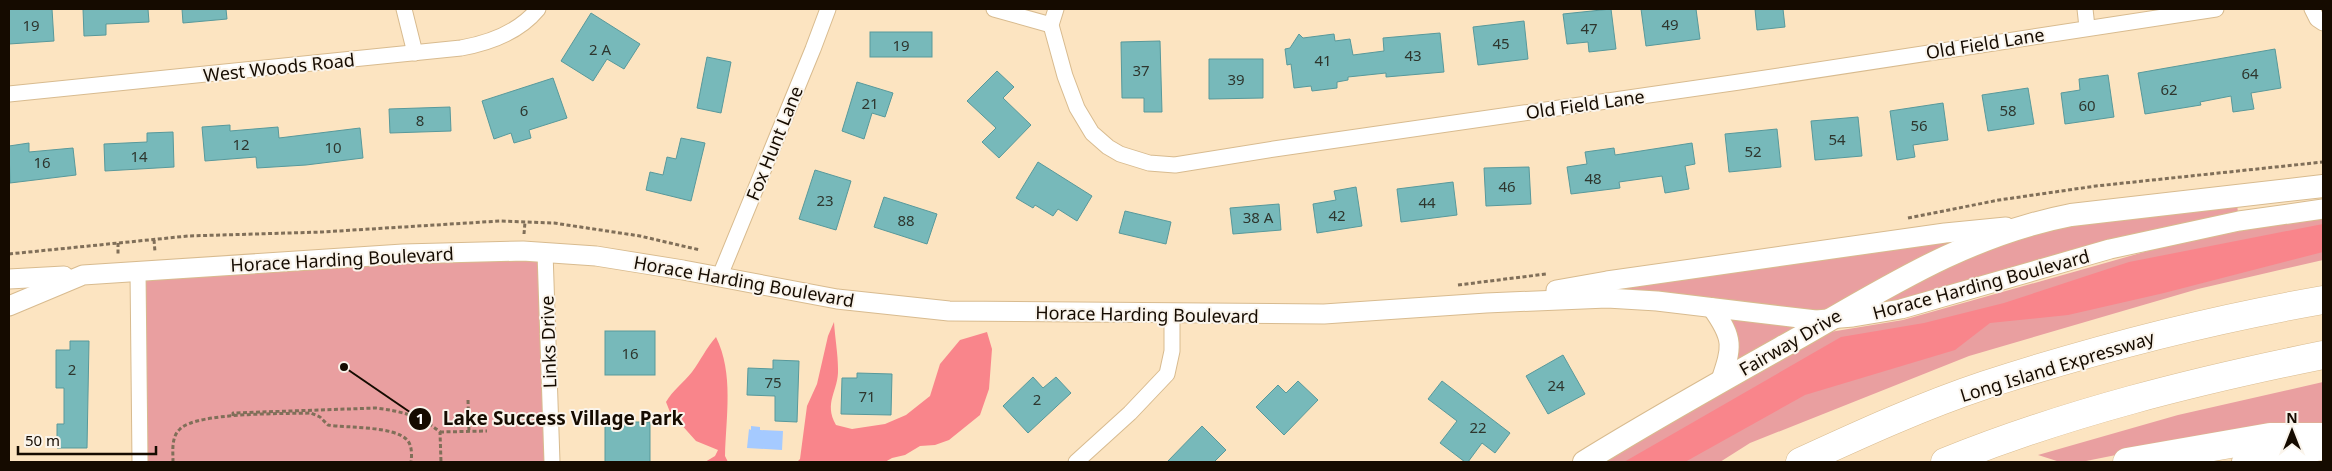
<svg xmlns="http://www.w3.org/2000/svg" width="2332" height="471" font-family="'Noto Sans',sans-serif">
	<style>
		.green { fill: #e99fa0 }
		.forest { fill: #f9858b }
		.water { fill: #a5caff }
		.building { fill: #77b9ba; stroke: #58999b }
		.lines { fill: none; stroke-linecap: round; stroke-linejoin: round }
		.minor-casing { stroke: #d8bb8f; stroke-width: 17 }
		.tertiary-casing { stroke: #d8bb8f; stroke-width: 21 }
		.secondary-casing { stroke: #d8bb8f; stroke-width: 24 }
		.motorway-casing { stroke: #d8bb8f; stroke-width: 29 }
		.path { stroke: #806f59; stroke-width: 3; stroke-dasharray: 4 2.5; stroke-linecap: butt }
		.minor { stroke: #fff; stroke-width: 15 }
		.tertiary { stroke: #fff; stroke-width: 19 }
		.secondary { stroke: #fff; stroke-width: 22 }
		.motorway { stroke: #fff; stroke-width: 28 }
		.labels { text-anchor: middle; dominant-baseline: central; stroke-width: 4; stroke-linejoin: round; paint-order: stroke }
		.number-label { font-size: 15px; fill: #2e362e }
		.street-label { font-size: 18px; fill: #150b00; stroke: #faf4eb }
		.leader { fill: none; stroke: #150b00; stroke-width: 2 }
		.callout-dot { fill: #150b00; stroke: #faf4eb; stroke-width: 2 }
		.mark-label { font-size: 15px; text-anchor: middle; font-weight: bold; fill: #fff }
		.callout-label { font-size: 19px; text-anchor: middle; font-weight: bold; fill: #150b00; stroke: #faf4eb; stroke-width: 4; stroke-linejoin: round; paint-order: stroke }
	</style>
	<rect width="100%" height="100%" fill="#fce4c1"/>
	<!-- green -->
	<g class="green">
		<polygon points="2236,196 2239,221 1853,317 1720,383 1727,360 1712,308 1607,298 1607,281"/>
		<polygon points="2323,219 2323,260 2198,289 1969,356 1750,443 1720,462 1606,462 1719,393 1830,332 1903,320 2169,245 2271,225"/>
		<polygon points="545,252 552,462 140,462 138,271"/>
		<polygon points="2323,382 2323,424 2211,436 2081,462 2060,462 2038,455 2178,415"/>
	</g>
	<!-- forest -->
	<g class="forest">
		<polygon points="2323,224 2323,252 2164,293 2068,315 1990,323 1955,350 1805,395 1685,462 1624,462 1841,337 1924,323 2004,303 2129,262"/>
		<path d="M 834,322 C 835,338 838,354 838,369 C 839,391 823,402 836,425 L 852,429 L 885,424 L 906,415 L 930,396 L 940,364 L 960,340 L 987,332 L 992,349 L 989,389 L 980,415 L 949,440 L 935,445 L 920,446 L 905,455 L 892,458 L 885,462 L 797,462 L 800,459 L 807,406 L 817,384 L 828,336 Z"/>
		<path d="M 716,337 C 734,374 726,416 725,456 L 728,462 L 705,462 L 715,456 L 718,450 L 696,441 L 670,412 L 666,402 C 673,390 683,383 692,372 C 701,360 706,348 716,337 Z"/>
	</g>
	<!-- water -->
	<polygon class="water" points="751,426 760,427 760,430 783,431 782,450 747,448 749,429 751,430"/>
	<!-- building -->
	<g class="building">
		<polygon points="9,9 52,9 54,41 9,44"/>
		<polygon points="83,9 148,9 149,22 106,24 106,35 84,36"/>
		<polygon points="182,9 226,9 227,19 183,23"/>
		<polygon points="1611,9 1616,49 1589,52 1588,42 1567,44 1563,14"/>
		<polygon points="1641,9 1696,9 1700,39 1646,46"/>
		<polygon points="1755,9 1783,9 1785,27 1757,30"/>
		<polygon points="591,13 640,44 624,69 607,59 593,81 561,61"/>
		<polygon points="1524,21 1528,59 1478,65 1473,27"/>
		<rect x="870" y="32" width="62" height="25"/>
		<polygon points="1440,33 1444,72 1386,77 1386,73 1348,77 1348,80 1337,82 1337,88 1312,91 1311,86 1294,88 1291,64 1287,65 1285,49 1290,48 1299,34 1303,38 1334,34 1335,41 1350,39 1353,55 1384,51 1383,38"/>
		<polygon points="1160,41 1162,112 1144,112 1144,98 1122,98 1121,42"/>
		<polygon points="2275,49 2281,88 2251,93 2254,109 2233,112 2231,96 2200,102 2201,105 2145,114 2138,73"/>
		<polygon points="707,57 731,62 721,113 697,108"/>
		<polygon points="1209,59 1263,59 1263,98 1209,99"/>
		<polygon points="997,71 1014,87 1003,98 1031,125 999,158 982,142 996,128 967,101"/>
		<polygon points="2108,75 2114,117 2065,124 2061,93 2080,90 2079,79"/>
		<polygon points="553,78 567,118 529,130 531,138 514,143 511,133 494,139 482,101"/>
		<polygon points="857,82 893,93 885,117 872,113 864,139 842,131"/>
		<polygon points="2028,88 2034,124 1988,131 1982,95"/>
		<polygon points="1943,103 1948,140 1913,145 1915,157 1897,160 1890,111"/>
		<polygon points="450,107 451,131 390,133 389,109"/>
		<polygon points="1858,117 1862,156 1815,160 1811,121"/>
		<polygon points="230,125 230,131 278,127 279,138 360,128 363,158 306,165 257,168 256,157 205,161 202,127"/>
		<polygon points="1777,129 1781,167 1729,172 1725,134"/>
		<polygon points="173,132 174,167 105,171 104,144 147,142 147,133"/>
		<polygon points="681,138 705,143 691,201 646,190 650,172 663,175 667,157 676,159"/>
		<polygon points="29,143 29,152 73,148 76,175 10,183 9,146"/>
		<polygon points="1692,143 1695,164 1685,166 1689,189 1665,193 1662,176 1619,182 1620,188 1571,194 1567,167 1587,164 1585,152 1614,148 1615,155"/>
		<polygon points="1038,162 1092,196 1077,221 1058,209 1053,216 1035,205 1033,208 1016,198"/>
		<polygon points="1529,167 1531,204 1486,206 1484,168"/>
		<polygon points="815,170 851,181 836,230 799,219"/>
		<polygon points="1453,182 1457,215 1401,222 1397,189"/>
		<polygon points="1356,187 1362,226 1317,233 1313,204 1336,200 1334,191"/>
		<polygon points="884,197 937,214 927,244 874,227"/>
		<polygon points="1279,204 1281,230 1233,234 1230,208"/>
		<polygon points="1125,211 1171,222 1166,244 1119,233"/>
		<rect x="605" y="331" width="50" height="44"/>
		<polygon points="70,341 89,341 87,448 57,448 57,424 64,424 64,388 56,388 56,350 70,350"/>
		<polygon points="1563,355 1585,394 1548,414 1526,376"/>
		<polygon points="773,360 799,361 797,422 775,421 775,396 747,395 748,368 773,369"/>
		<polygon points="857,373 892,374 891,415 841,414 842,378 857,378"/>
		<polygon points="1033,377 1043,388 1056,377 1071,393 1028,433 1003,406"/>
		<polygon points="1298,381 1318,400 1284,435 1256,407 1278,385 1286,393"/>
		<polygon points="1442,381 1510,433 1495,453 1482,443 1468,462 1465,462 1440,443 1457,421 1428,399"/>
		<rect x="605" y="422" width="45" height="40"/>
		<polygon points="1202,426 1226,450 1214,462 1167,462"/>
	</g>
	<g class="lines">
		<!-- minor casing -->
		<g class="minor-casing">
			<g id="minor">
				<polyline points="404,9 415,53"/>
				<polyline points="994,9 1051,25"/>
				<polyline points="1056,9 1051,25 1065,76 1077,108 1092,133 1108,147 1120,154 1149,163 1175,165 1274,149 1739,82 2216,9"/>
				<polyline points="2085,9 2087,27"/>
				<polyline points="2312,9 2317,19 2323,23"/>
				<path d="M 9,94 L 461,48 C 489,43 519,32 538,9"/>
				<polyline points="545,252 552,462"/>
				<polyline points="138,272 140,462"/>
				<polyline points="719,278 813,49 828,9"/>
				<polyline points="1076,462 1130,413 1167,374 1172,351 1172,314"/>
			</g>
		</g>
		<!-- tertiary casing -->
		<g class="tertiary-casing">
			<g id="tertiary">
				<polyline points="9,279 64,276"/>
				<polyline points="1556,290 1607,281 1945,233 2006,227"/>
				<polyline points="9,306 83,275 403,254 523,251 596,256 683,270 837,299 949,311 1324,314 1486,303 1607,298 1657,301 1816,320 1853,317 1901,309 2110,249 2239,221 2323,209"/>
				<path d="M 1712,308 C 1735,340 1732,347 1720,383"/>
			</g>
		</g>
		<!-- secondary casing -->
		<g class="secondary-casing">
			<g id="secondary">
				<path d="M 1584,462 C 1655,418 1727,378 1800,337 C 1889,286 1968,235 2071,215 L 2323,186"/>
				<polyline points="2243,462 2323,449"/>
			</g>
		</g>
		<!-- motorway casing -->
		<g class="motorway-casing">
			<g id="motorway">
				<path d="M 1800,462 C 1861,434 1922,406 1985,385 C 2096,349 2209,320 2323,300"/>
				<path d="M 1945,462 C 2066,413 2195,381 2323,355"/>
				<polyline points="2127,462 2270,437 2323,437"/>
			</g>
		</g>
		<!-- path -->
		<g class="path">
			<polyline points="1908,218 1999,200 2096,186 2323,162"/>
			<polyline points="524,234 525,222"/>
			<polyline points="154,240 155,252"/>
			<polyline points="118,243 118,255"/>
			<polyline points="9,254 188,236 322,232 500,221 554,223 640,236 700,250"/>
			<polyline points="1458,285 1546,274"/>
			<polyline points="468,400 469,432"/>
			<path d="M 233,416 L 233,413 L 376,408 C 400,411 421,416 440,432 L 441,462"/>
			<polyline points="440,432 487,431"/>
			<path d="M 173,462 C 173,451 171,437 180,429 C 197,412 284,414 311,413 L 320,417 L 328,425 C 347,428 395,426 407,440 C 412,445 412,455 411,462"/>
		</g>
		<!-- minor -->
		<use href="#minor" class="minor"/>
		<!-- tertiary -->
		<use href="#tertiary" class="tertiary"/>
		<!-- secondary -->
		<use href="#secondary" class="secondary"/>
		<!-- motorway -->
		<use href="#motorway" class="motorway"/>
	</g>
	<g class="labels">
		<!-- number labels -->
		<g class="number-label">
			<text x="1670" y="24">49</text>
			<text x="31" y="25">19</text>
			<text x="1589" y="28">47</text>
			<text x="1501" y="43">45</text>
			<text x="901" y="45">19</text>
			<text x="600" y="49">2 A</text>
			<text x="1413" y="55">43</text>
			<text x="1323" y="60">41</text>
			<text x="1141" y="70">37</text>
			<text x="2250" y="73">64</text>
			<text x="1236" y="79">39</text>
			<text x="2169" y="89">62</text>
			<text x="870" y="103">21</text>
			<text x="2087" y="105">60</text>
			<text x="524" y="110">6</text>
			<text x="2008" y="110">58</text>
			<text x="420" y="120">8</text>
			<text x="1919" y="125">56</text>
			<text x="1837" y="139">54</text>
			<text x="241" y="144">12</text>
			<text x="333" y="147">10</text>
			<text x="1753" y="151">52</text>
			<text x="139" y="156">14</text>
			<text x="42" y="162">16</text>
			<text x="1593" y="178">48</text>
			<text x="1507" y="186">46</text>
			<text x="825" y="200">23</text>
			<text x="1427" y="202">44</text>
			<text x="1337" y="215">42</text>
			<text x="1258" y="217">38 A</text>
			<text x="906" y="220">88</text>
			<text x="630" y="353">16</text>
			<text x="72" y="369">2</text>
			<text x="773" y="382">75</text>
			<text x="1556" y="385">24</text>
			<text x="867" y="396">71</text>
			<text x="1037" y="399">2</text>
			<text x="1478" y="427">22</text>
		</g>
		<!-- street labels -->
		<g class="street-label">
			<text transform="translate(1985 43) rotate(-9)">Old Field Lane</text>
			<text transform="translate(279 67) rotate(-6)">West Woods Road</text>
			<text transform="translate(1585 104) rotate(-8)">Old Field Lane</text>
			<text transform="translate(774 143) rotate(-68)">Fox Hunt Lane</text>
			<text transform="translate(342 259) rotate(-3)">Horace Harding Boulevard</text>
			<text transform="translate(744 281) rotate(10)">Horace Harding Boulevard</text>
			<text transform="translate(1981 284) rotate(-15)">Horace Harding Boulevard</text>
			<text transform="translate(1147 314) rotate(1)">Horace Harding Boulevard</text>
			<text transform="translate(548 342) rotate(-92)">Links Drive</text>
			<text transform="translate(1790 342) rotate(-30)">Fairway Drive</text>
			<text transform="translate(2057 366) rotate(-17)">Long Island Expressway</text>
		</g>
	</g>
	<!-- callouts -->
	<path class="leader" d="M344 367L420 419"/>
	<g class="callout-dot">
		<circle cx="344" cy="367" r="5"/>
		<circle cx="420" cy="419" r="12"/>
	</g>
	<g class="mark-label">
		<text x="420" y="424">1</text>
	</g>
	<g class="callout-label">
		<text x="563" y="425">Lake Success Village Park</text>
	</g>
	<!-- border -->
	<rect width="2332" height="471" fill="none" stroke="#150b00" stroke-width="20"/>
	<!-- north arrow -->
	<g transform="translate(2292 431)" stroke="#faf4eb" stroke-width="4" paint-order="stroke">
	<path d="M0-4L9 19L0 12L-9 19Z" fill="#150b00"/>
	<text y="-8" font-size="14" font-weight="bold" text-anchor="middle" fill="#150b00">N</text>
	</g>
	<!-- scale -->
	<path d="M18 446v8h138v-8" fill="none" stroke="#150b00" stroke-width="2.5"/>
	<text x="25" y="446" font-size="15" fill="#150b00" stroke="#faf4eb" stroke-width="4" paint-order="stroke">50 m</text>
</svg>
